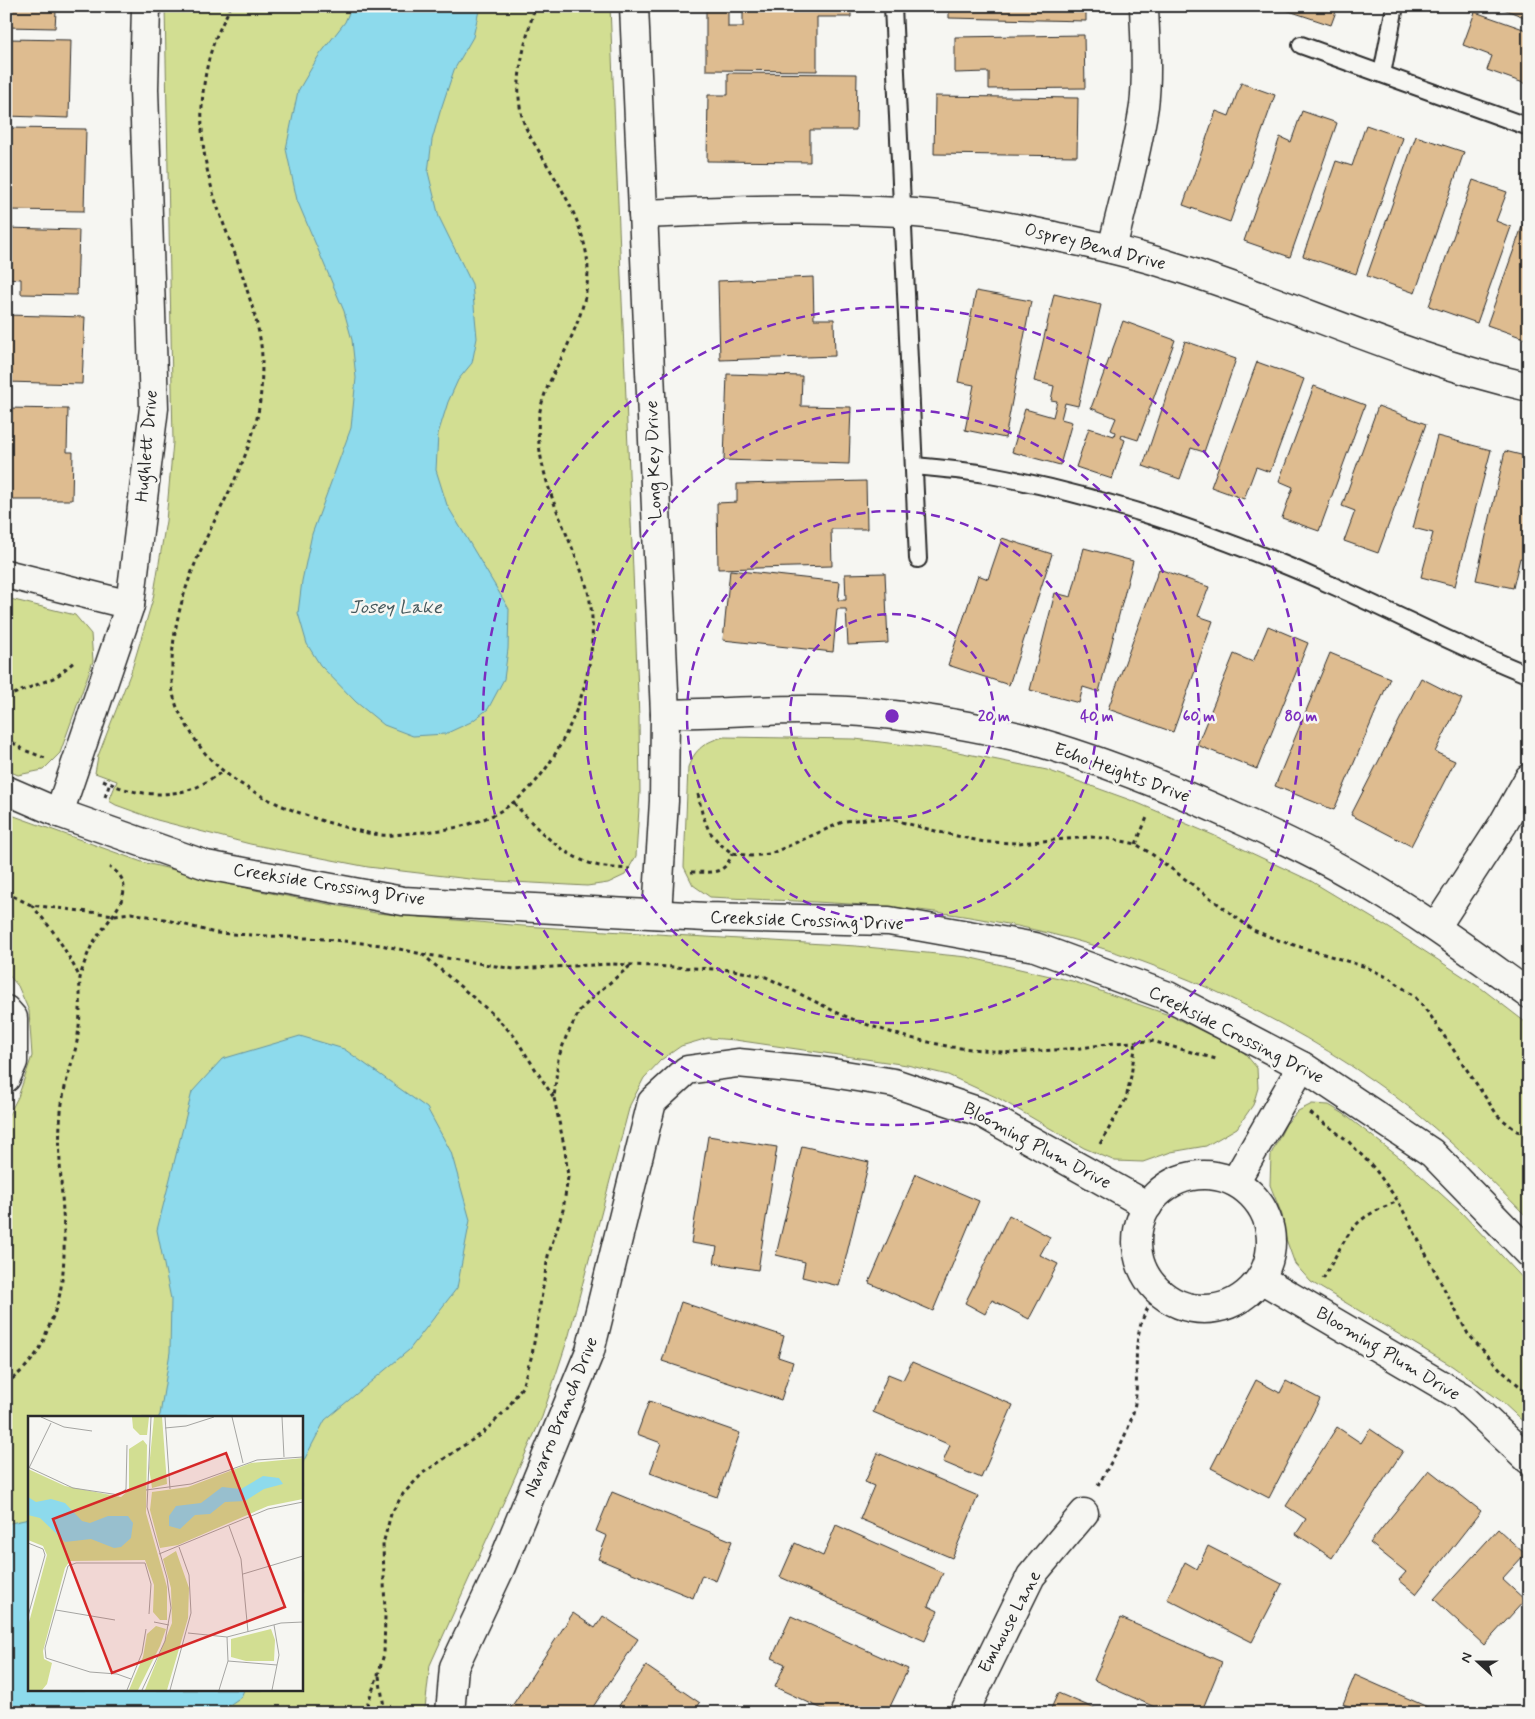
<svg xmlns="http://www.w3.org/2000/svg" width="1535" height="1719" font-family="Mynerve,sans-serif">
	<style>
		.green { fill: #d2de92; stroke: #7e845e; fill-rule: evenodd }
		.water { fill: #8ddaec; stroke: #66949f }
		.building { fill: #debc90; stroke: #2b2b2b }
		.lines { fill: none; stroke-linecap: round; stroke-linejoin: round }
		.service-casing { stroke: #2b2b2b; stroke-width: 20 }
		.minor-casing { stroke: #2b2b2b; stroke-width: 31 }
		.tertiary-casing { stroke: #2b2b2b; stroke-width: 31 }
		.path { stroke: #2b2b2b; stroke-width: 3; stroke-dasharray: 4 4; stroke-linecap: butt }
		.service { stroke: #f6f6f2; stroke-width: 16 }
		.minor { stroke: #f6f6f2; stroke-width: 28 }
		.tertiary { stroke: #f6f6f2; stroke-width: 28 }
		.ring { fill: none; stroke: #7b2cbf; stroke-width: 2.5; stroke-dasharray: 9 6 }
		.labels { text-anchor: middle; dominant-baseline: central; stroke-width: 5; stroke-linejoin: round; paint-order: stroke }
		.street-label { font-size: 18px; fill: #2b2b2b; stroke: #f6f6f2 }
		.water-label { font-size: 19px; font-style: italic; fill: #44575b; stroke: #f6f6f2 }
		.inset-road { fill: none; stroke: #a5a5a2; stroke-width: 1 }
		.view { fill: #d62828; fill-opacity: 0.15; stroke: #d62828; stroke-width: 2.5 }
		.inset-edge { fill: none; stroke: #2b2b2b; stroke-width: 2.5 }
		.centre { fill: #7b2cbf; stroke: #f6f6f2; stroke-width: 2.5 }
		.ring-label { font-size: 15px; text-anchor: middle; font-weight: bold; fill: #7b2cbf; stroke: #f6f6f2; stroke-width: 5; stroke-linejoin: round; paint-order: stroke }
	</style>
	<rect width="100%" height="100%" fill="#f6f6f2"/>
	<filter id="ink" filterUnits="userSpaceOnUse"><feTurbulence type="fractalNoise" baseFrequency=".02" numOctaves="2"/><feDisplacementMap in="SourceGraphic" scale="10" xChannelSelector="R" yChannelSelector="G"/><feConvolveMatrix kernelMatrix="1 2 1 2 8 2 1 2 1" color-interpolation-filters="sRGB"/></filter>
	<g filter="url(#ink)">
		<!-- green -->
		<g class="green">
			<polygon points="165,6 610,6 639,718 640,792 636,856 625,875 608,883 587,886 478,880 368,867 250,844 157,820 116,805 109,801 117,781 95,773 98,756 131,672 153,599 166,521 173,442"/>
			<polygon points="6,598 75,615 91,634 93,661 60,753 43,770 18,775 6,770"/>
			<path d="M 724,737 L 855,739 L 948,750 L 1047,770 L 1133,801 L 1213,835 L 1311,881 L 1389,928 L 1481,988 L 1529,1025 L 1529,1219 C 1480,1169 1430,1119 1372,1080 C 1258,1001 1128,946 992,921 C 899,903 803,902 710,897 L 693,885 L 684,867 L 688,767 C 695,749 706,741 724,737 Z"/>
			<path d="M 6,813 L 142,862 L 255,890 L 376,913 L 523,926 L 856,946 L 967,957 L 1072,981 L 1169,1015 L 1243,1051 L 1257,1068 L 1258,1088 L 1253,1105 L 1237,1128 L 1206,1146 L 1171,1152 L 1143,1162 L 1115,1161 L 1084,1148 L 998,1098 L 948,1075 L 907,1065 L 735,1040 L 708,1038 L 681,1046 L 661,1060 L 644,1078 L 630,1105 L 569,1335 L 542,1417 L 430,1665 L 425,1708 L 426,1713 L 6,1713 L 6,1120 L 18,1097 L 32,1056 L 29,1011 L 18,986 L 6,972 ZM 29,1418 L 301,1418 L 301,1690 L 29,1690 Z"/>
			<polygon points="1312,1104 1329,1105 1344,1114 1409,1165 1461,1212 1529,1285 1529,1427 1501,1401 1452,1366 1311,1282 1295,1264 1286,1239 1282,1215 1270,1185 1271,1154 1286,1124 1298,1111"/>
		</g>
		<!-- water -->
		<g class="water">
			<polygon points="352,6 480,6 473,37 454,70 440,112 432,140 428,172 439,217 472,284 477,338 472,363 458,380 448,402 438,434 436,470 447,505 509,609 508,649 504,679 488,709 471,722 445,734 413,736 384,725 356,702 320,665 307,644 298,613 302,581 312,534 351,428 356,378 352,340 344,311 297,200 286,149 298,91 318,57 345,22"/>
			<polygon points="300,1036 344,1049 427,1108 451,1152 470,1220 457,1288 409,1350 325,1420 303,1462 301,1470 301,1418 158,1418 160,1415 170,1352 171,1299 157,1230 192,1092 222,1059"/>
			<polygon points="29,1519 29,1690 244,1690 241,1697 218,1713 6,1713 6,1524"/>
		</g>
		<!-- building -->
		<g class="building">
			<polygon points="6,6 76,6 76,11 56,11 55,28 6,27"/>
			<polygon points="706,6 728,6 728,27 743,27 743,6 851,6 851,17 817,17 817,71 706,70"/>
			<polygon points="949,6 1086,6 1086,21 949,18"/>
			<polygon points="1274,6 1338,6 1331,25"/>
			<polygon points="1496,6 1529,6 1529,19"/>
			<polygon points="1475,12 1529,31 1529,85 1487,70 1492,56 1463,45"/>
			<polygon points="1084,35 1085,88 989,89 989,72 955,73 955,37"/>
			<polygon points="6,39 71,40 69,118 6,116"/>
			<polygon points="728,73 857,74 856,130 810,130 810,162 707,161 708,95 728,95"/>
			<polygon points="1241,83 1275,95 1230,222 1183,205 1216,111 1229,116"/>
			<polygon points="935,96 1078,98 1077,156 934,154"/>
			<polygon points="1302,111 1337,123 1290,257 1244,241 1280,137 1291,142"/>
			<polygon points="1366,125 1403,138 1356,274 1303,256 1336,161 1352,166"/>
			<polygon points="6,128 86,129 84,211 6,210"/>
			<polygon points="1416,136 1464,152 1415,293 1367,276"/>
			<polygon points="1473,180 1507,192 1496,221 1511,227 1477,323 1429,306"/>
			<polygon points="1529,207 1529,340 1487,325"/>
			<polygon points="6,228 79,230 77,295 21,294 21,279 6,278"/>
			<polygon points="813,277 814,319 834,319 835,356 720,360 718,281"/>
			<polygon points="976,291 1031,301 1005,438 965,430 974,385 958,382"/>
			<polygon points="1054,294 1101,305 1078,406 1065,403 1061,419 1072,422 1060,465 1012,452 1025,409 1053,417 1057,401 1051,400 1054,386 1034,381"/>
			<polygon points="6,315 85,317 82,384 6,382"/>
			<polygon points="1123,321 1175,340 1138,440 1122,435 1121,438 1125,440 1112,479 1076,467 1089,428 1114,436 1115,432 1111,430 1116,418 1091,408"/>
			<polygon points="1185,341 1236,359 1204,452 1191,448 1180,479 1143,466"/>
			<polygon points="1257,362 1304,379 1270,472 1256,467 1244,499 1211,487"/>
			<polygon points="727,374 802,376 801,406 851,407 849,464 724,460"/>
			<polygon points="1314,386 1365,405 1319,531 1282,518 1293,487 1279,481"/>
			<polygon points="1378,406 1426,424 1378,553 1344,541 1355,511 1342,506"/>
			<polygon points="6,408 68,409 67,452 73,452 72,500 6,500"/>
			<polygon points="1437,436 1491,450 1455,586 1421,577 1433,533 1413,528"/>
			<polygon points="1505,451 1529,457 1529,560 1520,558 1513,588 1476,580"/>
			<polygon points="866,481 867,529 831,529 832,566 718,569 717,503 737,502 737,484"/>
			<polygon points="1002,538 1052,554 1009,685 948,665 978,575 988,579"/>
			<polygon points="1084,548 1133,561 1099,692 1083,687 1079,703 1030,690 1055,593 1071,597"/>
			<polygon points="1159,569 1209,587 1198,616 1213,621 1173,732 1108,709"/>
			<polygon points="730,570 840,582 838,600 846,600 845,574 885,573 888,643 848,645 846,609 837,609 833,652 723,640"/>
			<polygon points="1268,626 1308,643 1257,769 1197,745 1234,654 1253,662"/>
			<polygon points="1330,653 1390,678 1334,810 1275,786"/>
			<polygon points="1421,678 1462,699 1435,752 1455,761 1411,846 1351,815"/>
			<polygon points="708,1136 777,1147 758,1270 714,1263 717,1247 691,1243"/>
			<polygon points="802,1146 869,1162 839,1286 802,1277 805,1262 776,1255"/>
			<polygon points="916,1174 979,1201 933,1311 869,1283"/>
			<polygon points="1009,1215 1050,1237 1040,1255 1058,1264 1029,1319 992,1300 985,1314 965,1303"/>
			<polygon points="681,1302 784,1336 778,1357 793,1362 781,1400 662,1361"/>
			<polygon points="912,1362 1013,1405 981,1478 943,1462 950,1445 873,1412 888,1374 903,1380"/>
			<polygon points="1256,1380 1280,1393 1286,1381 1320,1399 1269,1498 1211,1468"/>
			<polygon points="649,1401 740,1433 717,1497 650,1473 661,1443 637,1434"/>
			<polygon points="1337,1427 1361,1443 1370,1429 1403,1451 1332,1558 1296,1534 1306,1519 1286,1506"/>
			<polygon points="878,1453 978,1496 952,1558 860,1519 874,1486 865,1482"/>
			<polygon points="1429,1470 1481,1511 1416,1594 1399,1580 1406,1572 1370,1543"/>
			<polygon points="612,1492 732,1541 716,1581 702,1575 693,1598 598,1559 607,1536 596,1531"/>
			<polygon points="836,1525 943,1573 928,1606 938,1611 925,1641 780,1577 795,1543 823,1556"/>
			<polygon points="1498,1529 1525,1554 1502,1579 1525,1600 1484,1645 1434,1599"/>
			<polygon points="1208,1546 1282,1584 1252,1642 1167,1599 1185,1562 1197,1569"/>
			<polygon points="573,1613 595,1628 603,1616 638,1639 589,1713 516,1713 510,1709"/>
			<polygon points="791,1616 908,1669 887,1713 831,1713 775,1687 785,1664 772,1658"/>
			<polygon points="1121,1618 1222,1662 1201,1713 1168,1713 1094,1680"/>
			<polygon points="646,1666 700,1703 693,1713 614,1713"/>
			<polygon points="1355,1675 1441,1713 1349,1713 1351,1707 1343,1704"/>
			<polygon points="1058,1693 1105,1713 1049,1713"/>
		</g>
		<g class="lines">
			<!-- service casing -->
			<g class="service-casing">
				<g id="service">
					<polyline points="893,6 918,559"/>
					<polyline points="1301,45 1529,127"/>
					<polyline points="1382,74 1395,6"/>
					<path d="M 914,466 C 937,468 961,470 985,474 C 1105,496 1225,537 1336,587 C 1401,616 1463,649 1529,675"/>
				</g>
			</g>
			<!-- minor casing -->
			<g class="minor-casing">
				<g id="minor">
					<polyline points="634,6 665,714 664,801 657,914"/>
					<path d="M 643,214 C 729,210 814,207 900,212 C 950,214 1000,225 1049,235 C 1089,244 1129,252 1169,265 C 1290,302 1405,359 1529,387"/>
					<path d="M 1112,249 C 1123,202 1137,154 1144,106 C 1148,73 1145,39 1144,6"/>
					<polyline points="6,574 130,605"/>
					<path d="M 665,714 C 735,713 806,706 875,713 C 925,718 975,726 1023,738 C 1097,758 1171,788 1241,820 C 1281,838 1321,857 1358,879 C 1418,913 1473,954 1529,994"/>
					<polyline points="59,813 130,605 154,408 144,89 146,6"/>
					<polyline points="1436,927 1503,824 1529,778"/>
					<polyline points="6,1010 13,1018 13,1062 6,1078"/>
					<circle cx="1204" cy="1242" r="67"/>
					<polyline points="1235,1182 1302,1066"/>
					<polyline points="1261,1279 1462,1397 1529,1460"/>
					<polyline points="450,1713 454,1667 500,1569 590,1351 652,1102 687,1070 738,1063 820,1071 894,1083 980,1112 1148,1206"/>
					<polyline points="964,1713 1031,1576 1084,1513"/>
				</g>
			</g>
			<!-- tertiary casing -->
			<g class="tertiary-casing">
				<polyline id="tertiary" points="6,790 59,813 206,865 403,901 706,917 889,921 1035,947 1168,996 1302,1066 1432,1153 1529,1253"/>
			</g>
			<!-- path -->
			<g class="path">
				<path d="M 231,6 C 225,18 219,30 214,42 C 198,89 198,141 212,189 C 221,221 235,251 245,283 C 252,307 262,334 262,360 C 262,383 261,407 254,429 C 245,461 230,490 215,520 C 193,564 174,611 172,661 C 172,674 171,689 175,701 C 178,713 187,725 193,736 C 218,780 276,806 323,821 C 342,826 361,833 381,835 C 390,836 401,834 411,833 C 446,831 484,825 514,802 C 540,783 558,752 571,723 C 588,685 598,638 589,596 C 586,581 579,565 573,550 C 556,508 534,462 539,416 C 542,397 551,378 560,361 C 576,329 592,293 587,257 C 581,220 562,189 543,158 C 537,147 528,135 524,123 C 511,85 525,44 535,6"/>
				<polyline points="6,697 56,677 75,661"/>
				<polyline points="6,738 24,750 45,758"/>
				<path d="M 103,780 C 110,783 117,787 125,789 C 147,796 177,796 199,786 C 207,782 215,776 222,772"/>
				<polyline points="698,794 702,813 709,831 720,844 732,853 751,856 770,854 845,821 867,819 894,820 939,832 984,842 1018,843 1091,837 1112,839 1136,844 1153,855 1253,930 1278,940 1366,967 1391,979 1415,997 1430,1015 1498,1116 1517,1131 1529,1135"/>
				<polyline points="105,797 110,783"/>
				<path d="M 514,803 C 535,827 560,854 592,864 C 604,868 617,868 630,869"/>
				<polyline points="1136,844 1148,815"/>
				<path d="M 691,872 C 712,872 725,876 732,853"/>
				<polyline points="6,893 31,905 115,915 131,913 164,919 215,933 324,939 381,945 422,954 514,969 612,964 733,970 766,977 842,1015 871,1026 906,1037 951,1047 1012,1053 1081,1048 1114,1043 1152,1041 1216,1059"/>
				<path d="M 31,905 C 54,930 65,948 80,978"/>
				<polyline points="422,954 494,1015 514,1036 554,1098"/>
				<polyline points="1310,1113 1347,1140 1375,1169 1398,1201 1468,1334 1503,1372 1529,1394"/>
				<polyline points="1100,1144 1126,1099 1131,1076 1136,1041"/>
				<path d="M 1323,1279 C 1333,1262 1345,1235 1359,1222 C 1370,1212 1385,1207 1398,1201"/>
				<path d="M 6,1384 C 19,1374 32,1362 40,1348 C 43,1343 45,1336 47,1331 C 53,1317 59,1302 61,1287 C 72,1220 49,1150 66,1083 C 70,1067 76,1051 78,1035 C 79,1026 80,1018 80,1009 C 81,999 79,988 80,978 C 82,969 86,958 90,949 C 100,925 147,890 110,867"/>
				<path d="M 1098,1486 C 1110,1463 1126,1439 1133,1413 C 1140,1387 1133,1358 1139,1332 C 1142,1316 1150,1304 1158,1291"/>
				<polyline points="379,1676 385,1713"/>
				<polyline points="364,1713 378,1675 384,1654 385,1616 383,1544 391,1514 403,1494 423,1473 484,1432 507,1409 522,1387 532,1355 548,1256 563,1210 568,1177 565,1150 554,1098 558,1059 566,1037 580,1010 601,990 630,966"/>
			</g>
			<!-- service -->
			<use href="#service" class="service"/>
			<!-- minor -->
			<use href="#minor" class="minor"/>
			<!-- tertiary -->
			<use href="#tertiary" class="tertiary"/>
		</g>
	</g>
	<!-- distance rings -->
	<g class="ring">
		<circle cx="892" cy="716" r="102"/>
		<circle cx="892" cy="716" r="205"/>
		<circle cx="892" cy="716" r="307"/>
		<circle cx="892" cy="716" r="409"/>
	</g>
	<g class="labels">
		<!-- street labels -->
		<g class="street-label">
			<text transform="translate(1095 247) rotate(14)">Osprey Bend Drive</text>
			<text transform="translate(147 446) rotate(-85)">Hughlett Drive</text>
			<text transform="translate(654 460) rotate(-92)">Long Key Drive</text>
			<text transform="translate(1122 773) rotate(20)">Echo Heights Drive</text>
			<text transform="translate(329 885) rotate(9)">Creekside Crossing Drive</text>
			<text transform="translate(807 921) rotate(2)">Creekside Crossing Drive</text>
			<text transform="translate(1236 1035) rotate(27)">Creekside Crossing Drive</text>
			<text transform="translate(1037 1146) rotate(28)">Blooming Plum Drive</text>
			<text transform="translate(1388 1354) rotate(31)">Blooming Plum Drive</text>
			<text transform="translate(561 1417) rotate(-68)">Navarro Branch Drive</text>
			<text transform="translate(1010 1622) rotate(-62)">Emhouse Lane</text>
		</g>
		<!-- water labels -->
		<g class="water-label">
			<text x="396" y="607">Josey Lake</text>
		</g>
	</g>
	<!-- overview -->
	<g transform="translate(28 1416)">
		<rect width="275" height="275" fill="#f6f6f2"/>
		<path d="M 104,1 L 121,1 L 119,19 L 112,19 L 105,12 ZM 126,1 L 134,1 L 139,68 L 124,72 L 121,52 ZM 115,24 L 119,29 L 118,97 L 139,171 L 139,204 L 132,204 L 125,196 L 126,169 L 117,144 L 42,145 L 37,152 L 15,235 L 16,243 L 24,247 L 19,268 L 14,274 L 0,274 L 0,210 L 19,139 L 15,130 L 0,124 L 0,53 L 37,70 L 93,81 L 101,74 L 101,33 ZM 275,42 L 275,83 L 240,90 L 150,129 L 132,132 L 122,94 L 124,76 L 160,71 L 223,47 ZM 148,135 L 161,172 L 160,202 L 139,274 L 117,274 L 144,207 L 143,172 L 135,143 ZM 128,210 L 138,213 L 132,230 L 110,274 L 101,274 L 115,241 L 119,218 ZM 243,213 L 247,224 L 246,245 L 218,245 L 203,241 L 203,223 Z" fill="#d2de92"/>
		<path d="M 235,60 L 251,62 L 255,68 L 236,73 L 217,85 L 197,86 L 182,98 L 167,99 L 152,113 L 141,110 L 141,100 L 148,90 L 173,87 L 194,71 L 213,73 ZM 0,81 L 8,86 L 23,83 L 37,87 L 54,105 L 62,107 L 80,100 L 100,100 L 105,107 L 103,122 L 93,131 L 86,132 L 63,123 L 37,126 L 12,102 L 0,99 Z" fill="#8ddaec"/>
		<path class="inset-road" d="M 13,1 L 36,11 L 64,15M 137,1 L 142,73M 204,1 L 215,47M 254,1 L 256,41M 137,12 L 158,10 L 186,1M 0,51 L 45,72 L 91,79 L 98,73 L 99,29M 1,52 L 23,7M 118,74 L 163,68 L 229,44 L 275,41M 201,110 L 213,143 L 220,216M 0,127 L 15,133 L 17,139 L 0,200M 131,138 L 240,93 L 275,86M 215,158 L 275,140M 28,194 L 87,204M 126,206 L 141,209M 160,217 L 199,221 L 253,207 L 275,206M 200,245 L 249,249M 103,263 L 89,258 L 62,256 L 18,242 L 17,232 L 40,150 L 48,147 L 117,147 L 123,168 L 121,198M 99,274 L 114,237 L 118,213M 114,274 L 137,225 L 143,192 L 139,162 L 119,91 L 123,1M 142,274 L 163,197 L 161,159 L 151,131M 191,274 L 200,245 L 199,221M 244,274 L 251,239 L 246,209"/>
		<path class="view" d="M 198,37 L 257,191 L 84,257 L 25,103 Z"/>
		<rect width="275" height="275" class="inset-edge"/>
	</g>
	<circle cx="892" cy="716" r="8" class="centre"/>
	<g class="ring-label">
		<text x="994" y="721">20 m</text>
		<text x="1097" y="721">40 m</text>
		<text x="1199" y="721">60 m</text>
		<text x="1301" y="721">80 m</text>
	</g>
	<!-- margin -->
	<rect width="1535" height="1719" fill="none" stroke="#f6f6f2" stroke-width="25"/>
	<rect x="12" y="12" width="1510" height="1694" fill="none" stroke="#2b2b2b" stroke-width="2" filter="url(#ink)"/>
	<!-- north arrow -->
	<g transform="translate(1478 1662) rotate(291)" stroke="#f6f6f2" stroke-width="4" paint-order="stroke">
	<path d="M0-4L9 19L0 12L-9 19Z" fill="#2b2b2b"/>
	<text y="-8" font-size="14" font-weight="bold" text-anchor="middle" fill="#2b2b2b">N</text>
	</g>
</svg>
